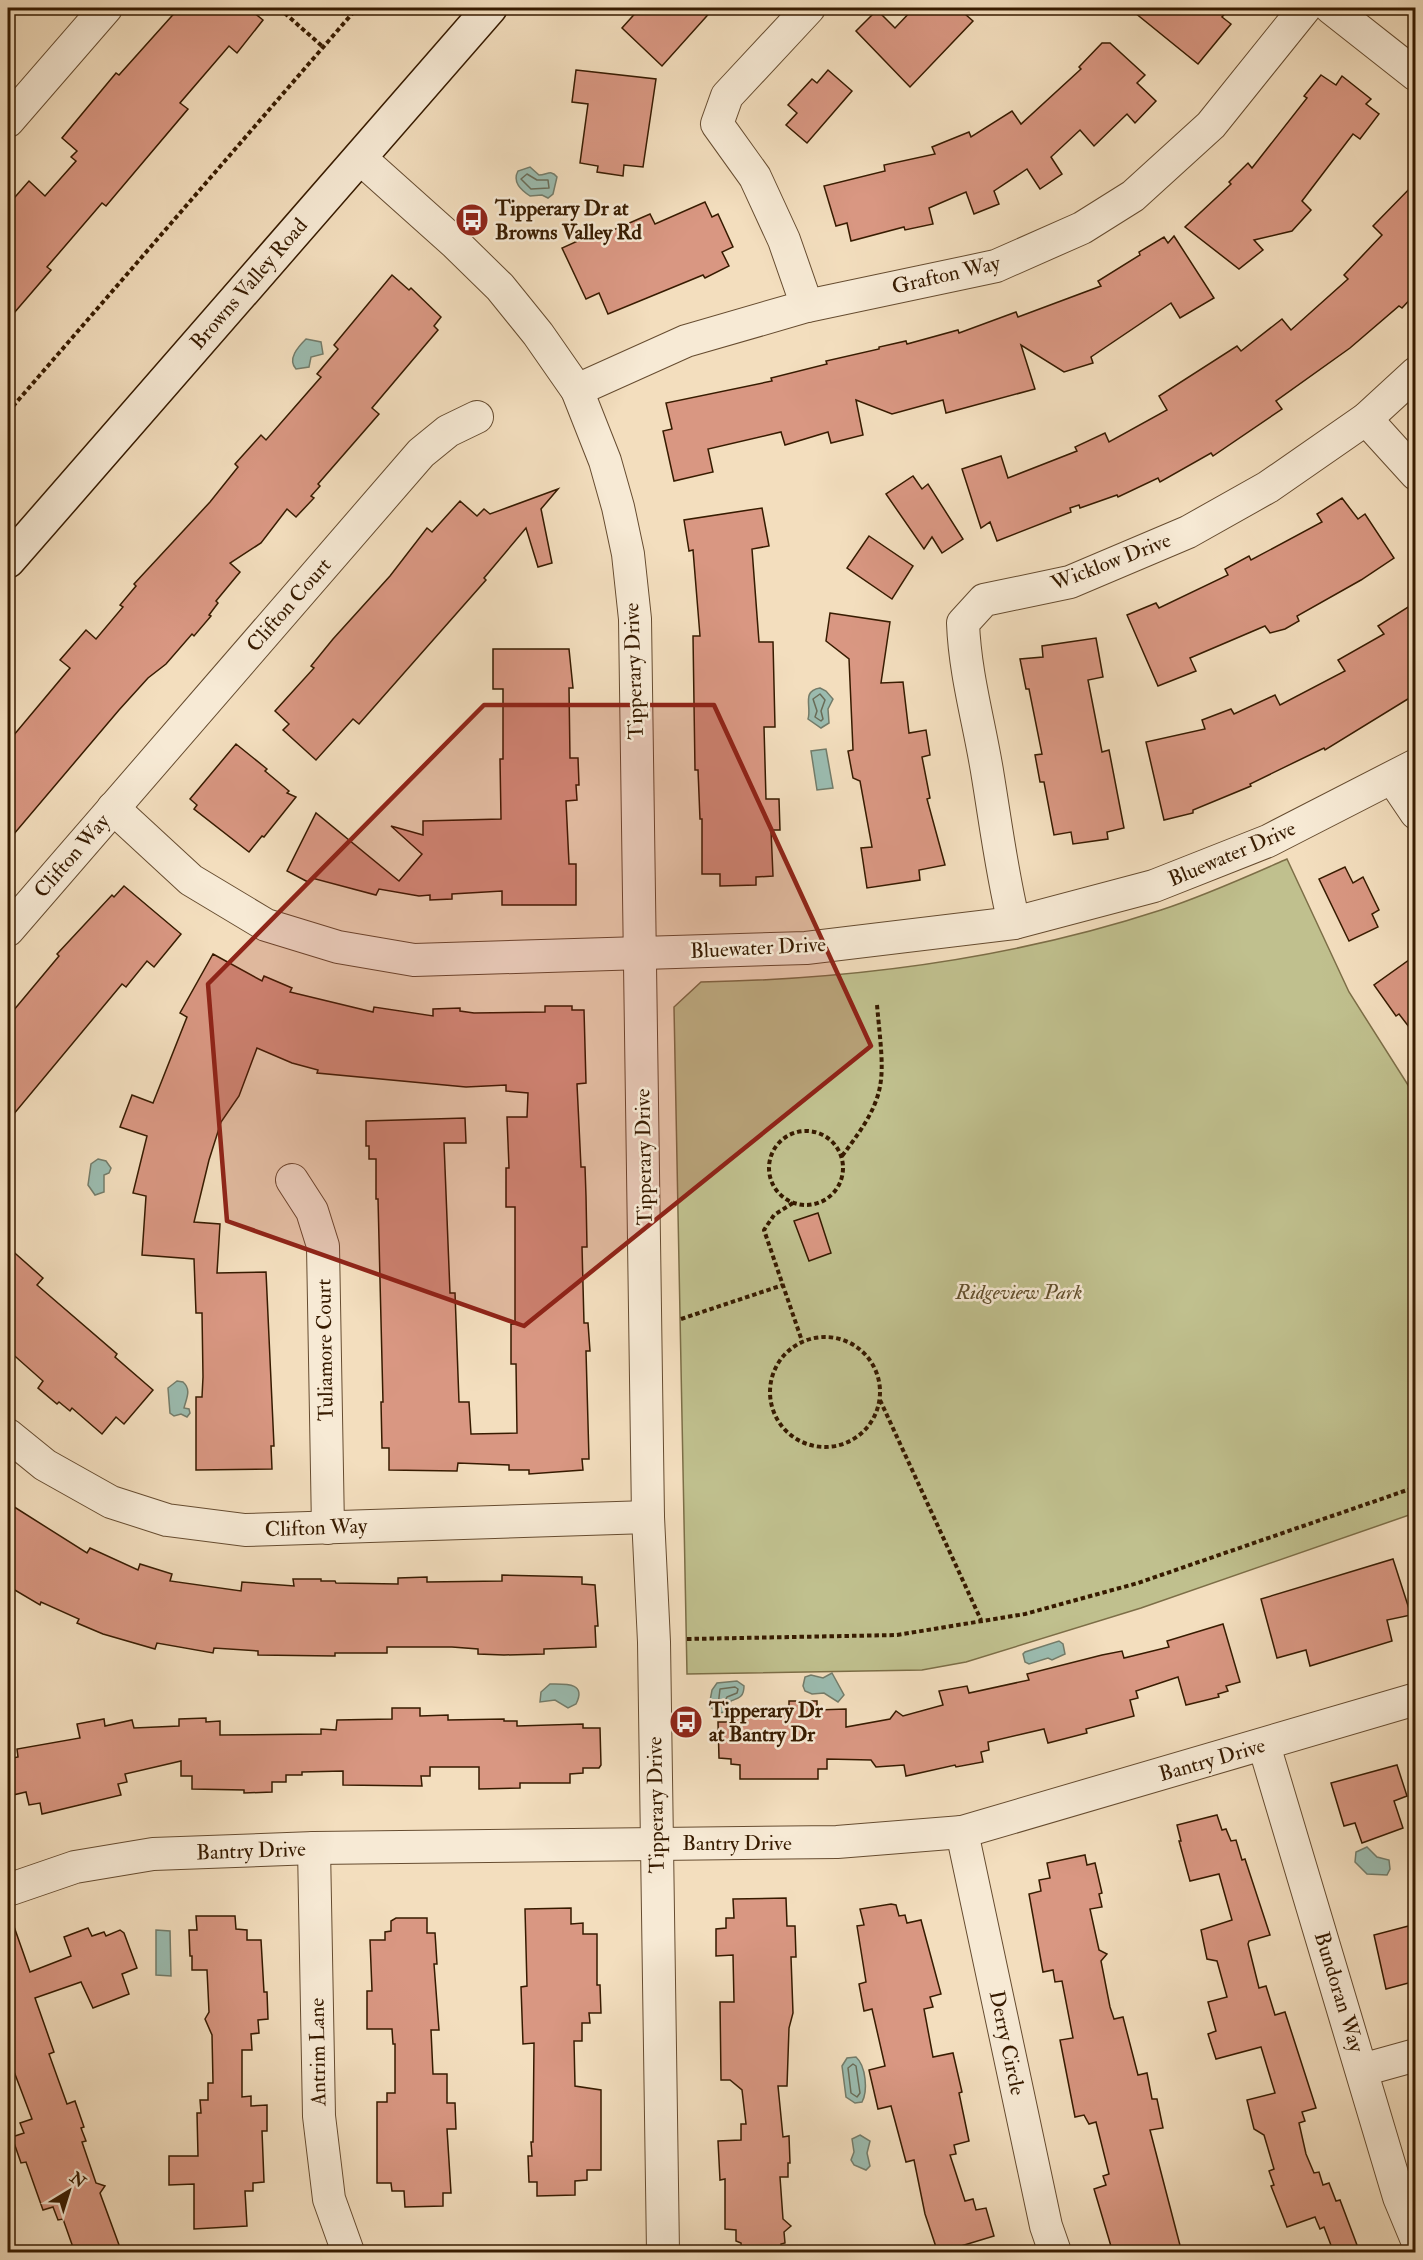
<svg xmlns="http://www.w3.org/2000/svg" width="1423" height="2260" font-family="'IM FELL Double Pica',serif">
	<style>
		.green { fill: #c0c08e; stroke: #7c6e47; stroke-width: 1.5 }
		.water { fill: #9bbcb0; stroke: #737c6a; stroke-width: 1.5 }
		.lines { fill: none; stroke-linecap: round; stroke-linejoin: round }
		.shore { stroke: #696c58; stroke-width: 1.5 }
		.building { fill: #d99782; stroke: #371b00; stroke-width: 1.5 }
		.street-casing { stroke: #664c30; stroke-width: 34 }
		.secondary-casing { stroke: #371b00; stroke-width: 36 }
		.path { stroke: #371b00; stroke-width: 4; stroke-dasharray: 4.5 3; stroke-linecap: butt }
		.street { stroke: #f7ead5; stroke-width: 32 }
		.secondary { stroke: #f7ead5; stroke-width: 33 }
		.marked { fill: #8f2418; fill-opacity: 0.2; stroke: #8f2418; stroke-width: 4.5; stroke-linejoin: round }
		.labels { text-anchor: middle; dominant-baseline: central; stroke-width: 5; stroke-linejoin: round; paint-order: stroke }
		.poi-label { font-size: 21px; font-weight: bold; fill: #371b00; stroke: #f7ead5; text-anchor: start }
		.street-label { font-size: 21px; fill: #371b00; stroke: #f7ead5 }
		.park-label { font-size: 21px; font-style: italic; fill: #604d2b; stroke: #f7ead5 }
	</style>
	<rect width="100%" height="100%" fill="#f3debe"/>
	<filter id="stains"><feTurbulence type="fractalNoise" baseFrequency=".00333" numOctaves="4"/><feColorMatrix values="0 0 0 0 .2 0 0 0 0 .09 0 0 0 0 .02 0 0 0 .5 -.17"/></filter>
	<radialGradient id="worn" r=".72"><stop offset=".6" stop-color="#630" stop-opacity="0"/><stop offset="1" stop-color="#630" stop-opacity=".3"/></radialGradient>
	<!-- green -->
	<path class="green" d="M 1287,859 L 1349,992 L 1415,1096 L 1415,1513 L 1141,1608 L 966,1662 L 922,1670 L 687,1674 L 674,1007 L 701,982 C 858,979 1011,959 1161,910 C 1204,896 1246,877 1287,859 Z"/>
	<!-- water -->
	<g class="water">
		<path d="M 530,167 L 539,175 C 547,175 551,169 557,177 L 553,194 L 548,198 L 542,195 L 530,196 C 521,190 512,182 518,171 Z"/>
		<path d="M 306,339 L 321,342 L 323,354 L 311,357 L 309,367 L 296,369 C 287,359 298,347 306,339 Z"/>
		<path d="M 820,688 L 826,691 L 833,699 L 828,709 L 829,723 L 821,728 L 808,719 C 812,707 801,691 820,688 Z"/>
		<polygon points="826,749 833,788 817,790 811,751"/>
		<polygon points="98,1159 106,1161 111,1168 109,1173 104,1175 104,1192 95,1195 88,1185 91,1164"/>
		<path d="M 177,1381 L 183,1382 C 192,1390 186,1399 184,1408 L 189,1409 L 190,1413 L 187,1417 L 181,1414 L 174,1416 L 170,1413 L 168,1388 Z"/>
		<polygon points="1059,1641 1063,1644 1065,1654 1052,1660 1048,1658 1029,1664 1025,1662 1023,1654 1025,1652"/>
		<polygon points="832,1673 844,1695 838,1702 824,1693 812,1694 805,1691 803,1686 805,1677 811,1675 823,1678"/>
		<path d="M 737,1681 L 744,1686 C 744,1697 739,1698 731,1701 L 726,1712 L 718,1713 L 709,1706 L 712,1690 L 717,1683 Z"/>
		<path d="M 550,1684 C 565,1684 587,1682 576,1704 L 568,1708 L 555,1700 L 540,1702 L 541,1692 Z"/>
		<polygon points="1367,1847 1377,1857 1389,1860 1390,1869 1387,1875 1367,1874 1355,1862 1356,1852"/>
		<polygon points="156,1930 170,1931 171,1976 156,1975"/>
		<path d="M 856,2057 C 866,2066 868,2091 862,2102 L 855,2103 L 846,2097 L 842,2066 L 847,2058 Z"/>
		<polygon points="860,2135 870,2141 867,2153 870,2166 866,2170 854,2165 851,2160 854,2152 852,2139"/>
	</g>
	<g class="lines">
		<!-- shore -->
		<g class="shore">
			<polygon points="527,174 537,180 548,180 549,188 531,189 521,179"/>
			<polygon points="820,694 825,700 821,711 823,719 821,721 815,717 817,711 813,699"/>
			<polygon points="735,1687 738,1689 737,1693 727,1697 722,1706 718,1706 720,1689"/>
			<polygon points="853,2064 856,2066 860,2093 857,2097 851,2093 848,2068"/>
		</g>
	</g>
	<!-- building -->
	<g class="building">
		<polygon points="179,8 248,8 263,20 237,53 229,46 180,103 188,109 106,206 102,203 47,267 51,270 8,320 8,205 29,181 45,196 76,161 71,157 77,151 62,138 116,73 119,75"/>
		<polygon points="640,8 714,8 662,66 622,28"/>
		<polygon points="914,8 958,8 973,21 910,87 856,31 877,10 895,28"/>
		<polygon points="1129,8 1230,8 1222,17 1231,24 1198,64"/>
		<polygon points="1102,43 1110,43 1145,75 1137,83 1156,101 1135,123 1127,114 1094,146 1080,130 1051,157 1062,174 1040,189 1027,169 994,191 999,204 974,214 966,192 929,208 933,224 905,230 904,227 851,241 847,223 836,226 824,186 885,171 884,165 935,154 932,147 969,132 971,137 1012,111 1021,124 1081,69 1079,67"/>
		<polygon points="576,70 656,79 643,167 624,165 623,176 597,172 598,166 580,163 588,104 572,102"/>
		<polygon points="828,70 852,91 807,143 786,125 797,113 788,105 812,79 817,83"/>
		<polygon points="1321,75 1336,85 1342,76 1371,99 1366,104 1379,114 1360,139 1353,134 1302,201 1311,210 1292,231 1254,240 1263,250 1239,269 1185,227 1231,184 1229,182 1248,163 1252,168 1307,98 1304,96"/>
		<polygon points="1416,182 1416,293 1402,308 1399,306 1350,348 1276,401 1282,409 1213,456 1211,453 1160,482 1158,478 1118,497 1117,495 1080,508 1079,505 1070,508 1071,512 997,541 990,522 981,528 962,469 1001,456 1008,478 1077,451 1075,447 1105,433 1109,442 1167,410 1159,396 1237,346 1241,351 1282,319 1291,330 1348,279 1344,275 1382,235 1373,226"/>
		<polygon points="705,202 712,217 718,214 733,247 722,252 729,266 705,278 703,275 608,314 599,293 586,299 562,248 593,234 595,238 650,214 655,224"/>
		<polygon points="1174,236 1214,298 1180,318 1171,303 1091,357 1093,363 1064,372 1021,345 1035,389 946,413 943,400 892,414 856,400 863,435 831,443 828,432 785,445 781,432 708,449 713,472 674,481 663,431 672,429 666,403 772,381 771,378 827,364 826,361 879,349 879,347 906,341 907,344 958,330 959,333 1016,312 1018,317 1101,286 1098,281 1140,255 1139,252 1164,237 1168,243"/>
		<polygon points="392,275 409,290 411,288 441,317 434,326 438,330 372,408 379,414 318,484 320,486 311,496 314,498 296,517 287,509 261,543 230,563 240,572 216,601 218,603 209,615 211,616 194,636 192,634 166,664 148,678 119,710 8,841 8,742 70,668 60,660 86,630 96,639 123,607 120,605 136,586 134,584 210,502 238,467 235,464 261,435 266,440 321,377 317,374 338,349 334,345"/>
		<polygon points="913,476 922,489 928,484 963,539 942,553 932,537 924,549 886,494"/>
		<polygon points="558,489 541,509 552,563 538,567 526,528 484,578 486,580 359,724 353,719 316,760 283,730 289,724 275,711 314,668 311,666 333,639 390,576 427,528 432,532 460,501 477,516 484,509 490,514"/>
		<polygon points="1342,498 1358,519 1365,514 1394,558 1361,580 1297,616 1299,621 1285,629 1270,633 1265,626 1190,658 1196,671 1158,686 1127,615 1156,603 1159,608 1228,575 1225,569 1249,556 1251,560 1322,522 1317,514"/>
		<polygon points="762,508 769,546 752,549 759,642 773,642 775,727 764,727 766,799 779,799 780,830 771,830 773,876 756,877 756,885 720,886 720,874 702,874 702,819 700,819 698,770 695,770 693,636 700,636 693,550 689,551 684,520"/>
		<polygon points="869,536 913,566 892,599 847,568"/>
		<polygon points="1416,602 1416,694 1325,750 1324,748 1250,784 1251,786 1193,810 1193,813 1164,820 1146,742 1205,729 1202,720 1231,709 1234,714 1275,695 1280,705 1345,671 1338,660 1384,634 1378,626"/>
		<polygon points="830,613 890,622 881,683 903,682 909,733 926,730 930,755 922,757 930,798 927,799 945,865 919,870 920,880 867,888 861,848 872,847 860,781 853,778 848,751 853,750 849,659 826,641"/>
		<polygon points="1096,638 1103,677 1088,680 1102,752 1109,750 1124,828 1107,832 1108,839 1073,844 1071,832 1054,835 1044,782 1040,782 1035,755 1042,754 1029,689 1026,689 1020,659 1043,657 1042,646"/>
		<polygon points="493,649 569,649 573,688 569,688 570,758 578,758 579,785 576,785 577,800 566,801 569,864 576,864 576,905 502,905 502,891 452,894 452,899 430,900 430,895 419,896 379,889 376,895 312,878 308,882 287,871 316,813 399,881 422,854 391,826 423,835 423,821 501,819 500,759 503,759 503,689 493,689"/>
		<polygon points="236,744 267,769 265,771 289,791 287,793 296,797 264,837 262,836 249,852 194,809 197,805 190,799"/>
		<polygon points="1345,867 1353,883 1363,877 1379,910 1372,914 1378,927 1349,941 1319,879"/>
		<polygon points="124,886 181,934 154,967 147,961 126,987 122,984 8,1121 8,1017 59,956 57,954 112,895 114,897"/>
		<polygon points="213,954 262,981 264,976 292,988 290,992 373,1012 374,1007 433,1016 433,1009 460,1008 460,1011 474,1013 545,1012 545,1006 572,1006 572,1010 584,1010 586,1083 577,1084 581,1167 585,1167 586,1196 587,1247 582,1247 584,1323 588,1323 590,1351 586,1351 589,1459 582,1459 583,1470 529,1474 529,1470 509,1470 509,1465 458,1463 457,1471 389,1470 389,1448 382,1448 381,1402 383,1402 378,1199 376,1199 376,1159 369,1159 369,1146 366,1146 366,1121 465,1118 466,1143 444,1143 450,1293 455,1293 459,1402 469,1402 471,1434 517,1433 516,1364 511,1364 511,1324 515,1324 515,1207 506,1207 506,1168 509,1168 507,1117 527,1117 528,1093 506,1091 506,1085 466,1087 317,1073 318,1070 292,1063 257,1048 239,1096 221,1122 209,1160 194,1222 220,1224 217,1273 266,1272 274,1446 271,1446 272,1469 196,1470 196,1397 202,1397 203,1377 202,1313 196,1313 194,1259 142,1255 146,1196 133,1193 147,1136 120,1127 132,1095 153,1103 187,1017 180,1013"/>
		<polygon points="1416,955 1416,1036 1399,1014 1396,1016 1374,985"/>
		<polygon points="818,1213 831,1253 809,1261 794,1221"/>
		<polygon points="8,1247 43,1278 37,1285 117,1354 115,1357 153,1390 124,1424 116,1417 102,1434 72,1408 70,1411 59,1402 57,1404 38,1388 43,1381 8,1350"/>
		<polygon points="8,1503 87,1553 90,1548 138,1570 140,1564 172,1574 170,1581 241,1591 242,1582 294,1586 293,1579 321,1579 321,1581 335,1581 336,1583 398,1584 398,1578 427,1577 427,1582 502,1581 502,1575 582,1577 582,1584 595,1585 598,1626 595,1626 596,1647 544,1649 544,1654 504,1655 478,1654 478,1649 452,1647 387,1647 387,1653 335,1653 335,1656 258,1655 258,1651 214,1648 213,1653 157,1643 155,1649 103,1634 77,1623 79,1619 41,1602 40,1605 8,1586"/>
		<polygon points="1393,1559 1411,1615 1387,1620 1392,1641 1310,1666 1306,1650 1277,1658 1261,1599"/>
		<polygon points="1223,1624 1240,1682 1226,1686 1228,1691 1218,1694 1219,1697 1186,1705 1178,1677 1136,1691 1138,1698 1130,1700 1134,1716 1086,1729 1087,1733 1048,1743 1044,1729 988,1742 989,1750 981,1752 983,1762 956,1767 955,1765 906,1776 904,1765 876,1767 871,1760 827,1759 827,1769 818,1769 818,1779 740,1779 740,1765 731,1764 731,1759 719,1758 718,1722 733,1722 733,1713 789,1710 789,1701 817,1701 817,1710 846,1709 846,1727 890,1719 896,1711 903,1716 943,1705 939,1691 967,1686 969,1693 1029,1680 1027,1674 1102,1655 1122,1651 1124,1658 1169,1647 1167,1641"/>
		<polygon points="392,1708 420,1708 420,1716 448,1715 448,1720 504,1719 504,1721 517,1721 517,1726 583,1724 583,1728 600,1728 601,1765 599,1768 583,1768 583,1773 570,1774 570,1783 520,1783 520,1788 479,1789 479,1767 430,1767 430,1776 421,1776 422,1786 343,1785 343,1771 302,1772 302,1775 286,1775 286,1782 272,1782 272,1792 244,1793 244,1790 192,1789 192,1776 181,1776 181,1761 125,1774 127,1782 118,1784 121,1795 42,1814 40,1803 29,1805 26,1792 13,1795 8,1770 8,1759 18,1757 17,1749 80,1738 77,1724 104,1719 105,1726 132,1720 134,1728 179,1726 179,1719 206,1718 206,1722 220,1721 220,1735 321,1734 321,1729 336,1730 337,1720 392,1719"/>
		<polygon points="1397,1765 1407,1796 1394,1801 1403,1828 1362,1843 1355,1823 1344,1826 1331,1783"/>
		<polygon points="1217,1815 1222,1830 1226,1829 1231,1841 1236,1840 1242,1860 1245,1859 1270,1935 1249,1941 1248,1944 1259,1988 1266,1986 1275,2015 1285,2012 1316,2108 1302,2112 1305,2121 1299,2123 1306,2154 1314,2173 1319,2172 1323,2185 1329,2183 1336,2201 1340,2200 1360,2253 1334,2253 1324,2227 1320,2229 1315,2217 1287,2227 1271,2186 1274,2185 1269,2171 1274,2169 1264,2135 1254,2129 1247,2100 1275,2093 1261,2047 1216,2059 1208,2034 1216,2031 1208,2002 1227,1997 1217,1961 1207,1959 1201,1930 1232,1920 1219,1874 1190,1881 1179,1841 1181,1841 1177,1825"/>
		<polygon points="1085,1855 1087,1865 1095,1863 1102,1893 1099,1894 1102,1907 1090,1909 1099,1950 1107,1954 1101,1961 1110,2007 1114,2019 1123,2017 1138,2075 1147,2073 1152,2099 1157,2099 1163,2128 1150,2130 1182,2253 1113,2253 1094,2189 1106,2185 1103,2176 1109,2174 1096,2122 1089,2124 1084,2115 1075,2117 1060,2040 1073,2038 1062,1981 1055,1982 1053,1970 1043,1972 1029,1894 1041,1891 1039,1880 1050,1878 1047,1863"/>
		<polygon points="786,1898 787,1926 795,1926 796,1957 791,1957 793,2013 789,2028 787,2086 778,2086 783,2137 789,2136 790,2163 788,2163 788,2177 780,2177 783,2219 791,2226 784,2232 785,2243 781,2244 782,2253 742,2253 741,2243 736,2241 736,2230 725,2229 725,2179 720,2180 718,2141 741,2140 741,2124 746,2124 742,2090 730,2080 721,2080 720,2002 734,2002 733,1955 716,1956 716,1929 726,1928 726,1918 734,1918 733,1899"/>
		<polygon points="891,1904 896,1905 899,1916 905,1915 907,1923 921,1920 941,1994 930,1997 933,2007 924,2009 933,2057 953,2053 962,2092 959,2093 969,2141 954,2145 956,2154 950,2155 965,2201 973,2199 976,2210 986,2208 994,2236 938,2253 925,2214 914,2160 906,2162 891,2106 878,2109 869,2070 885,2066 872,2009 864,2011 859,1984 866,1982 857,1926 864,1925 860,1909"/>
		<polygon points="571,1908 571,1924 583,1923 583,1934 597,1934 597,1985 600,1985 601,2013 589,2013 590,2023 582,2023 582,2041 574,2041 575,2086 601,2090 601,2170 587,2170 587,2180 575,2181 575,2195 537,2196 537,2182 529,2182 528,2156 532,2156 531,2142 533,2142 534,2043 523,2044 521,1987 527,1986 525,1909"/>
		<polygon points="196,1916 235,1916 236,1929 247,1930 247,1940 261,1940 264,1992 267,1992 268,2019 258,2020 259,2033 251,2034 252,2050 242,2050 242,2097 251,2096 251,2106 267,2105 267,2131 262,2131 264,2182 253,2183 253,2191 245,2191 247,2226 194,2229 194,2184 169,2185 169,2156 198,2156 197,2113 201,2113 200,2100 208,2100 208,2083 213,2083 212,2035 205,2019 209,2012 207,1970 192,1970 192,1956 190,1956 189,1930 197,1930"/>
		<polygon points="8,1918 11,1918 30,1972 71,1956 64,1937 88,1928 92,1936 104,1932 106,1936 120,1930 124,1933 137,1968 122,1974 129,1994 93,2008 81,1982 35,1998 54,2052 49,2054 67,2104 75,2101 84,2127 81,2128 86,2141 82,2142 96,2183 105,2186 100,2193 122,2253 75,2253 63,2219 58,2220 53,2207 43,2210 26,2162 21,2163 12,2137 24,2133 20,2123 32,2119 13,2069 8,2071"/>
		<polygon points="396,1918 427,1918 427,1933 435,1933 437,1964 434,1964 439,2030 431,2030 433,2074 447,2074 447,2103 455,2103 456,2129 447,2129 451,2193 443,2193 443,2206 405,2207 404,2191 392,2191 391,2183 377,2183 377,2102 387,2102 387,2093 395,2093 395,2044 393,2044 392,2029 367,2029 367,1991 372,1991 370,1940 385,1940 385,1932 391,1931 391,1921"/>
		<polygon points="1416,1924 1416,1981 1386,1989 1374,1935"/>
	</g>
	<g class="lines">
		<!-- street casing -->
		<g class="street-casing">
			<g id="street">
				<polyline points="1331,8 1416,75"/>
				<polyline points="8,121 106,8"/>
				<polyline points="360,158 455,243 500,287 538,334 577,390 605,461 618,507 628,554 635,619 648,1517 654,1642 663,2252"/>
				<polyline points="807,306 784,240 755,177 717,124 727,96 809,8"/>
				<polyline points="577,390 686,341 807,306 996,266 1082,228 1133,196 1211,125 1305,8"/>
				<polyline points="1366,419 1416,474"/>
				<polyline points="1393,779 1416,813"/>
				<polyline points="113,808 191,880 266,925 338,947 414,960 806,948 1014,923 1154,886 1268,841 1416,765"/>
				<path d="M 1014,923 C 1002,874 996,826 988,777 C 980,725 965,676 963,623 L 984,600 L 1070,582 L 1188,532 L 1268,487 L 1366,419 L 1416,373"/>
				<polyline points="8,930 421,453 448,431 477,417"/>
				<polyline points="292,1180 312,1211 323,1246 328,1528"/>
				<polyline points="8,1435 45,1465 111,1502 167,1520 245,1530 648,1517"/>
				<polyline points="1264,1745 1399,2197 1416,2238"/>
				<polyline points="962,1832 1046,2226 1055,2252"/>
				<polyline points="314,1848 319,2116 329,2199 348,2252"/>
				<polyline points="8,1890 75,1867 153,1854 314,1848 837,1842 962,1832 1416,1699"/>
				<polyline points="1362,2070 1416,2055"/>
			</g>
		</g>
		<!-- secondary casing -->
		<g class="secondary-casing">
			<polyline id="secondary" points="8,561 490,8"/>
		</g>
		<!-- path -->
		<g class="path">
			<polyline points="279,8 323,47"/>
			<polyline points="8,412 357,8"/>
			<circle cx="806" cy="1168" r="37"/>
			<path d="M 842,1156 C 890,1093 884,1082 877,1005"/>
			<polyline points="793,1203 774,1215 764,1230 802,1341"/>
			<polyline points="681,1319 783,1285"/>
			<circle cx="825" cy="1392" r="55"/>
			<polyline points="880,1400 981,1620"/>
			<polyline points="687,1639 897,1635 1025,1614 1138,1583 1416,1487"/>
		</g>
		<!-- street -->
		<use href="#street" class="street"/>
		<!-- secondary -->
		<use href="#secondary" class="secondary"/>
	</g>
	<!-- marked area -->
	<path class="marked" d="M 484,705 L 714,705 L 871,1046 L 524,1326 L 227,1221 L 208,984 Z"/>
	<!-- icons -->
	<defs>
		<g id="bus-disc" transform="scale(1.725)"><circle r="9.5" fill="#8f2418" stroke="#f7ead5"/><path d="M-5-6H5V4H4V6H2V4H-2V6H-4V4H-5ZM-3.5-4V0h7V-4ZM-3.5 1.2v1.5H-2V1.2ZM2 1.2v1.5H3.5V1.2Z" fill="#fff"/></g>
	</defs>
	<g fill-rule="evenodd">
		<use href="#bus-disc" x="472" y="220"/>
		<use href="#bus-disc" x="686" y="1722"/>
	</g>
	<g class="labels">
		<!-- poi labels -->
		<g class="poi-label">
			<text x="495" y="208">Tipperary Dr at<tspan x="495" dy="24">Browns Valley Rd</tspan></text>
			<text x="709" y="1710">Tipperary Dr<tspan x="709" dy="24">at Bantry Dr</tspan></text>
		</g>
		<!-- street labels -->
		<g class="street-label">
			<text transform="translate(946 275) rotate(-13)">Grafton Way</text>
			<text transform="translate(249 284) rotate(-49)">Browns Valley Road</text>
			<text transform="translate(1111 562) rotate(-21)">Wicklow Drive</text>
			<text transform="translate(289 605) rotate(-49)">Clifton Court</text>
			<text transform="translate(634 671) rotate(-92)">Tipperary Drive</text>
			<text transform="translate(1232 854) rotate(-23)">Bluewater Drive</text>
			<text transform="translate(72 856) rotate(-49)">Clifton Way</text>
			<text transform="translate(758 948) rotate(-3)">Bluewater Drive</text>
			<text transform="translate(644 1157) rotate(-91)">Tipperary Drive</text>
			<text transform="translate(325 1350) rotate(-91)">Tuliamore Court</text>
			<text transform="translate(316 1528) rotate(-2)">Clifton Way</text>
			<text transform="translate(1212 1760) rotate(-16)">Bantry Drive</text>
			<text transform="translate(656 1805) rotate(-91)">Tipperary Drive</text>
			<text x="737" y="1843">Bantry Drive</text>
			<text transform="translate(251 1851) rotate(-2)">Bantry Drive</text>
			<text transform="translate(1339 1992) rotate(73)">Bundoran Way</text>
			<text transform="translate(1007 2043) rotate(78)">Derry Circle</text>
			<text transform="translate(318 2052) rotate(-91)">Antrim Lane</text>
		</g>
		<!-- park labels -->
		<g class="park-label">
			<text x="1019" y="1292">Ridgeview Park</text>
		</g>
	</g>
	<!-- margin -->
	<rect width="1423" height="2260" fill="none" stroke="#f3debe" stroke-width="30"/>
	<rect x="9" y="9" width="1405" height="2242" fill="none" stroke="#371b00" stroke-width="3"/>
	<rect x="15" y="15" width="1393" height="2230" fill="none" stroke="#371b00" stroke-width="1.5"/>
	<!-- north arrow -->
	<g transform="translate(69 2191) rotate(38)" stroke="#f7ead5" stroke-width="4.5" paint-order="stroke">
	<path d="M0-4.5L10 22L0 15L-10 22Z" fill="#371b00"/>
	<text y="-9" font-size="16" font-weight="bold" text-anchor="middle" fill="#371b00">N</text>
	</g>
	<rect width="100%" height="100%" filter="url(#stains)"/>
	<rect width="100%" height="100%" fill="url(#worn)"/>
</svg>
